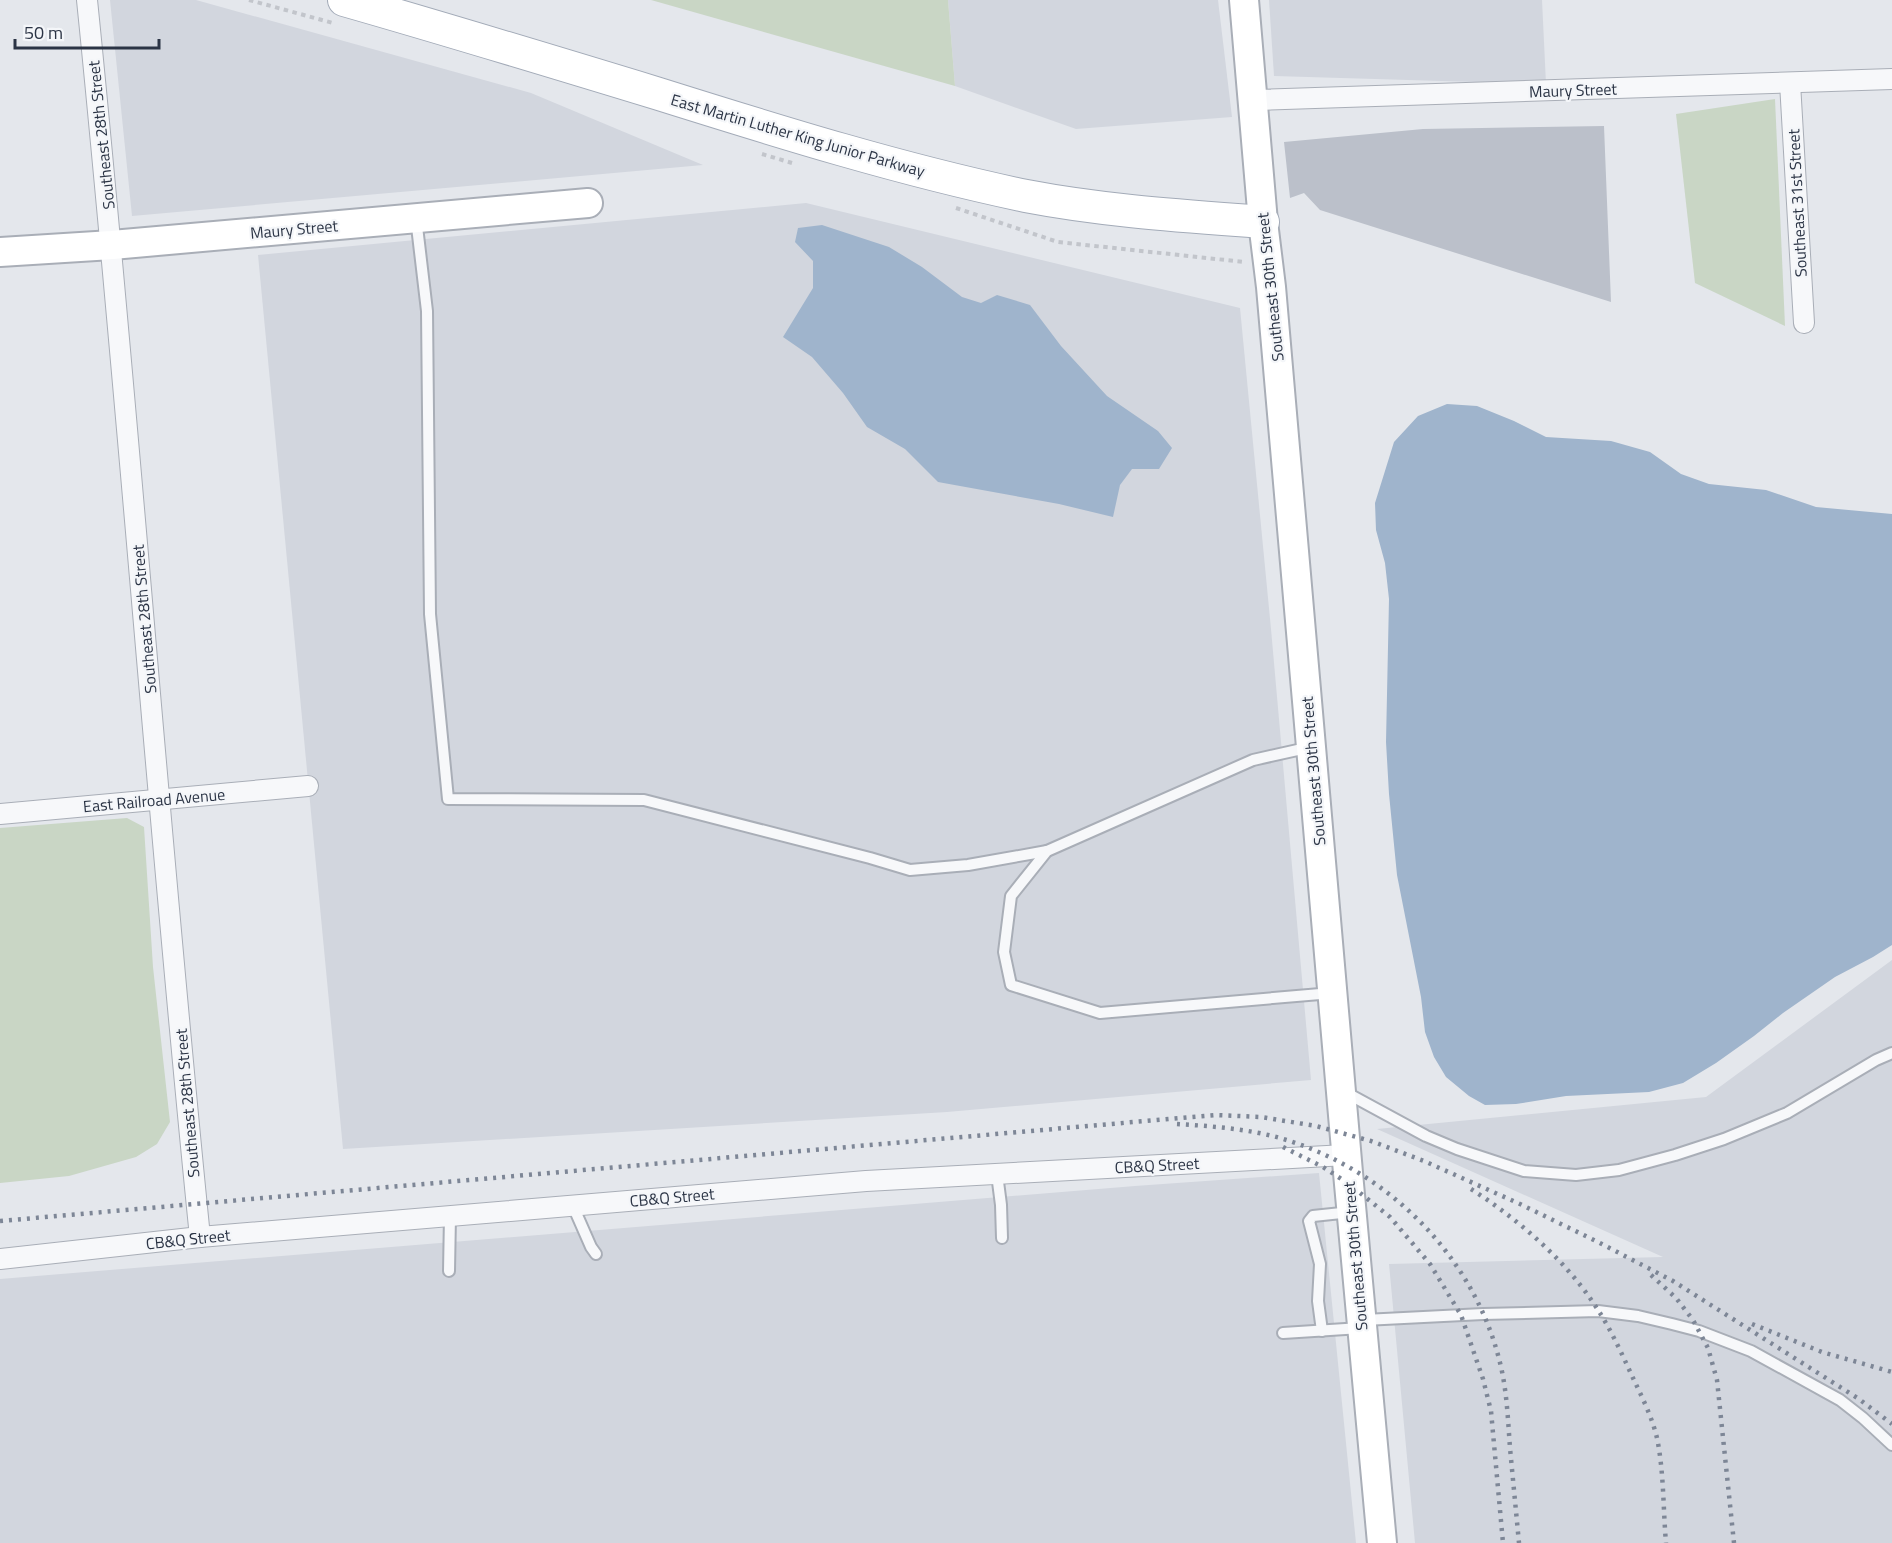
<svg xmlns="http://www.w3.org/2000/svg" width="1892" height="1543" font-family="'Titillium Web',sans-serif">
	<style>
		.built { fill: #d2d6de }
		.green { fill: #c9d6c5 }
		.water { fill: #9fb4cc }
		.building { fill: #bbc0ca }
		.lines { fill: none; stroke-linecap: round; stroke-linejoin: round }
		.lane-casing { stroke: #a9aeb7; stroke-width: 14 }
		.street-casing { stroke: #a9aeb7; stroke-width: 22 }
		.secondary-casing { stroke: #a9aeb7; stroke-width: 32 }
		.primary-casing { stroke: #a3abb8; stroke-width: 34 }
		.path { stroke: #c2c5cb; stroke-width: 4; stroke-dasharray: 4.5 4.5; stroke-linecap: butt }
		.lane { stroke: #f7f8fa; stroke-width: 10 }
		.street { stroke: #f7f8fa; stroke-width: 20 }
		.secondary { stroke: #fff; stroke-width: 28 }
		.primary { stroke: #fff; stroke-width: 32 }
		.rail { stroke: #7d8696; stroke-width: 4.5; stroke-dasharray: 3 6; stroke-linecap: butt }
		.labels { text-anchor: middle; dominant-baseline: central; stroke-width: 4.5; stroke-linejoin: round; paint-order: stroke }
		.street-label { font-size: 16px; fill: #2b3445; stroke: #f4f6f9 }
	</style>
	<rect width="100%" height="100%" fill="#e4e7ec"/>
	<!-- built -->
	<g class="built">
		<polygon points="110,0 196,0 531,93 703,165 132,216"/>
		<polygon points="948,0 1218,0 1232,117 1076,129 955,86"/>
		<polygon points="1269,0 1542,0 1546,84 1274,76"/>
		<polygon points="806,203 1240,308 1271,629 1311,1080 947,1112 343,1149 258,255"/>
		<polygon points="1892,960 1892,1543 1415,1543 1389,1264 1663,1257 1377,1129 1706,1097"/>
		<polygon points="1319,1173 1356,1543 0,1543 0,1279 1135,1186"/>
	</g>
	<!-- green -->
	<g class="green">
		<polygon points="651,0 948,0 955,86"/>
		<polygon points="1775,99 1785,326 1695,283 1676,114"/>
		<polygon points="127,818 144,827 153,967 170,1122 157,1144 136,1157 69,1176 0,1183 0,828"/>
	</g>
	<!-- water -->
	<g class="water">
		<polygon points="822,225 889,247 922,267 962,297 981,303 997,295 1030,305 1061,346 1107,396 1158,431 1172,448 1159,469 1132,469 1120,485 1113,517 1059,504 938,482 905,449 867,427 843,393 812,357 783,337 813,288 813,261 795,242 798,228"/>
		<polygon points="1447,404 1477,406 1514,421 1546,437 1611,441 1650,452 1681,474 1709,484 1766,490 1816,507 1892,514 1892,945 1873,957 1835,977 1783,1013 1754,1036 1716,1063 1683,1083 1649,1092 1566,1096 1516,1104 1485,1105 1469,1096 1446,1077 1434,1057 1425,1032 1421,997 1397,875 1389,794 1386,742 1389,599 1385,563 1376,530 1375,503 1394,442 1418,416"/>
	</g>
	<!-- building -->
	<polygon class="building" points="1604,126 1611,302 1320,210 1304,193 1290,198 1284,142 1423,129"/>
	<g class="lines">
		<!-- lane casing -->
		<g class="lane-casing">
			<g id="lane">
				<polyline points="416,218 427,311 430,614 448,799 644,800 870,858 910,870 968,865 1047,851"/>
				<polyline points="1311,747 1253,760 1047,851 1011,896 1004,952 1011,985 1100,1013 1332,993"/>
				<polyline points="1343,1091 1426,1136 1457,1149 1524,1171 1576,1175 1619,1170 1675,1155 1724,1139 1787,1113 1876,1060 1892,1053"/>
				<polyline points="997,1174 1001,1205 1002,1238"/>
				<polyline points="573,1206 591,1247 596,1254"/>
				<polyline points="449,1271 450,1216"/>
				<polyline points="1364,1320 1483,1314 1598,1311 1638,1316 1672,1324 1699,1331 1751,1351 1840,1400 1863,1418 1892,1445"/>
				<polyline points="1322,1331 1318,1301 1320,1264 1309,1221 1313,1216 1351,1212"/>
				<polyline points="1283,1333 1361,1328"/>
			</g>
		</g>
		<!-- street casing -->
		<g class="street-casing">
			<g id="street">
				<path d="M 87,0 C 129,412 158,825 200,1237"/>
				<polyline points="1790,83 1804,323"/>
				<polyline points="1254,100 1892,79"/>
				<polyline points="0,814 308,786"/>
				<polyline points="0,1259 200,1237 866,1181 1346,1155"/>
			</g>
		</g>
		<!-- secondary casing -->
		<g class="secondary-casing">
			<g id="secondary">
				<polyline points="1244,0 1263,222 1271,287 1349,1184 1382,1543"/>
				<polyline points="0,252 112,245 588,203"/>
			</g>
		</g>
		<!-- primary casing -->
		<g class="primary-casing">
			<path id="primary" d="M 344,0 C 449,30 554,62 659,94 C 780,132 902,170 1026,196 C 1104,211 1184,216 1263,222"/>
		</g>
		<!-- path -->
		<g class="path">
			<polyline points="249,0 333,23"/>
			<polyline points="762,154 792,163"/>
			<polyline points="956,208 1058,242 1244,262"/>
		</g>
		<!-- lane -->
		<use href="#lane" class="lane"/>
		<!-- street -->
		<use href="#street" class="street"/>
		<!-- secondary -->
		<use href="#secondary" class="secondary"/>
		<!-- primary -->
		<use href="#primary" class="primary"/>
		<!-- rail -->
		<g class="rail">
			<path d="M 1177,1124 C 1211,1126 1248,1129 1280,1138 C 1387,1169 1476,1257 1501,1367 C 1507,1393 1508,1421 1510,1448 C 1513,1480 1516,1511 1519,1543"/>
			<polyline points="1283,1147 1323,1167 1349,1184 1390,1217 1430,1264 1461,1315 1483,1379 1491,1411 1503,1543"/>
			<path d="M 1471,1189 C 1515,1217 1563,1258 1592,1301 C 1609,1325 1621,1352 1633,1378 C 1642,1397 1652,1417 1657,1438 C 1664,1472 1663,1508 1666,1543"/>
			<polyline points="0,1221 1191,1117 1216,1115 1261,1117 1316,1126 1371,1141 1424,1161 1520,1204 1598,1242 1673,1281 1859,1399 1892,1424"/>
			<polyline points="1651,1275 1676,1298 1693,1320 1708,1348 1717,1380 1734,1543"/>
			<polyline points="1752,1324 1822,1352 1892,1372"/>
		</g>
	</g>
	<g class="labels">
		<!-- street labels -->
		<g class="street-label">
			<text transform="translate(1573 90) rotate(-2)">Maury Street</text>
			<text transform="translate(101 135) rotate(-96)">Southeast 28th Street</text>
			<text transform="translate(798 135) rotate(16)">East Martin Luther King Junior Parkway</text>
			<text transform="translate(1797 203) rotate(-93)">Southeast 31st Street</text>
			<text transform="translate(294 229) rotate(-5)">Maury Street</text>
			<text transform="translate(1270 287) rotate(-96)">Southeast 30th Street</text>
			<text transform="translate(144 619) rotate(-95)">Southeast 28th Street</text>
			<text transform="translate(1313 771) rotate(-95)">Southeast 30th Street</text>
			<text transform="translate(154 800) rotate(-5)">East Railroad Avenue</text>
			<text transform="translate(187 1103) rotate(-95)">Southeast 28th Street</text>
			<text transform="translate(1157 1165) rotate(-3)">CB&amp;Q Street</text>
			<text transform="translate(672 1197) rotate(-5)">CB&amp;Q Street</text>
			<text transform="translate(188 1239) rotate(-6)">CB&amp;Q Street</text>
			<text transform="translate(1355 1256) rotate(-95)">Southeast 30th Street</text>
		</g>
	</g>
	<!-- scale -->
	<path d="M15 39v9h144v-9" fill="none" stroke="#2b3445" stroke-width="3"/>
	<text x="24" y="39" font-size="18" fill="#2b3445" stroke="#f4f6f9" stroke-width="4.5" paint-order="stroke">50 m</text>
</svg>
